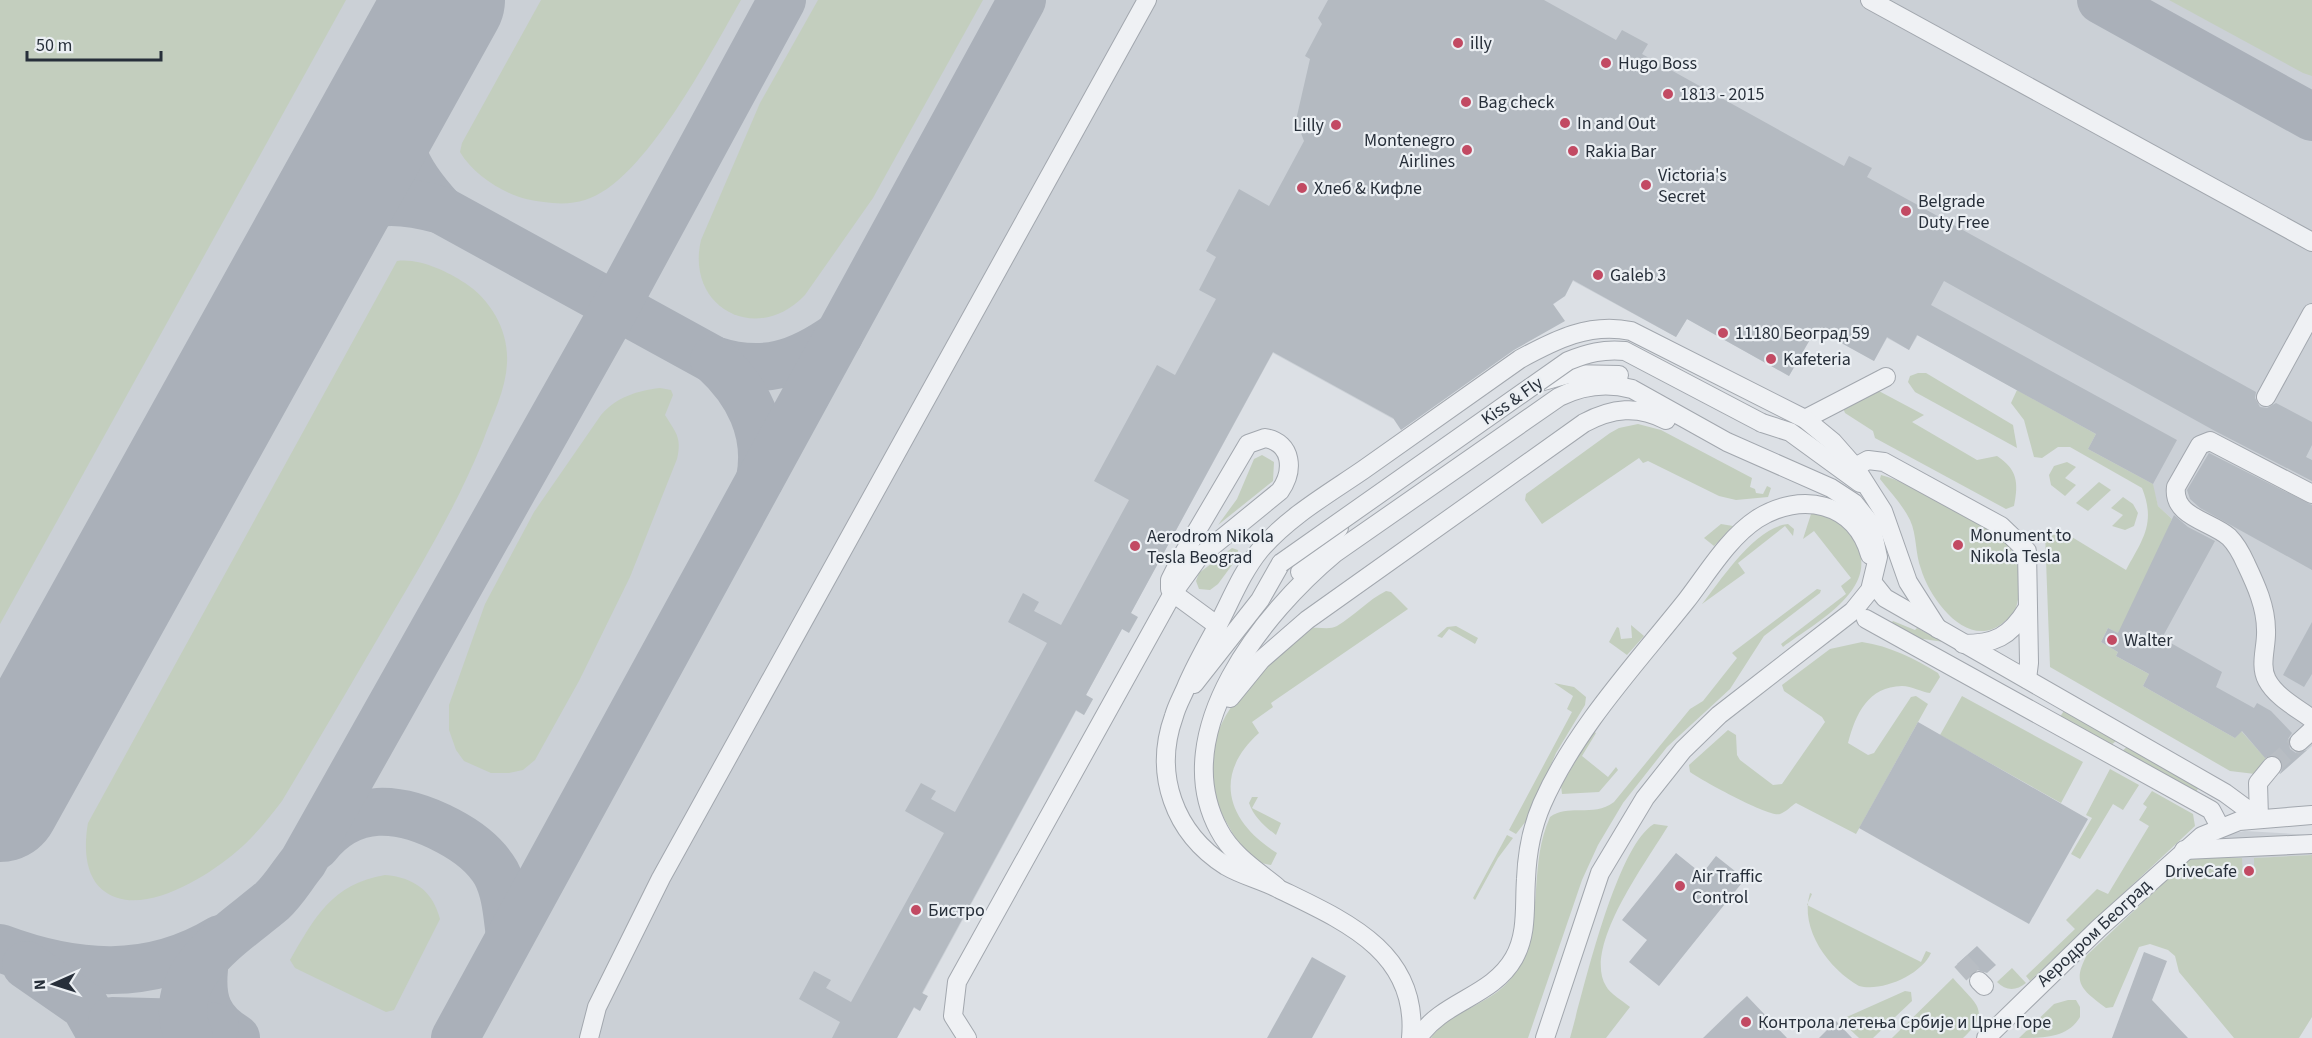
<svg xmlns="http://www.w3.org/2000/svg" width="2312" height="1038" font-family="'Source Sans 3',sans-serif">
	<style>
		.built { fill: #cbd0d6 }
		.green { fill: #c3cebe }
		.lines { fill: none; stroke-linecap: round; stroke-linejoin: round }
		.taxiway { stroke: #aab0b9; stroke-width: 48 }
		.runway { stroke: #aab0b9; stroke-width: 120 }
		.building { fill: #b4bac1 }
		.minor-tunnel { stroke: #b8bdc3; stroke-width: 18; stroke-dasharray: 18 9; stroke-linecap: butt }
		.minor-casing { stroke: #a2a7ae; stroke-width: 20 }
		.minor { stroke: #eff1f4; stroke-width: 18 }
		.minor-bridge-casing { stroke: #a2a7ae; stroke-width: 20; stroke-linecap: butt }
		.minor-bridge { stroke: #eff1f4; stroke-width: 18 }
		.poi-dot { fill: #c24a63; stroke: #ebeff3; stroke-width: 2 }
		.labels { text-anchor: middle; dominant-baseline: central; stroke-width: 4.5; stroke-linejoin: round; paint-order: stroke }
		.poi-label { font-size: 18px; fill: #272f3a; stroke: #ebeff3; text-anchor: start }
		.street-label { font-size: 18px; fill: #272f3a; stroke: #ebeff3 }
	</style>
	<rect width="100%" height="100%" fill="#dce0e5"/>
	<!-- built -->
	<g class="built">
		<polygon points="0,0 2312,0 2312,746 2280,774 2241,732 2235,738 2143,686 2149,673 2116,656 2118,652 2101,642 2108,628 2125,637 2172,519 2158,506 2152,484 2088,449 2096,434 1918,335 1909,350 1887,338 1874,361 1816,329 1789,376 1687,319 1676,337 1573,281 1565,296 1393,419 1273,353 1086,695 1093,699 1084,715 1076,711 923,993 920,1011 914,1008 897,1038 0,1038"/>
		<polygon points="2245,831 2312,835 2312,855 2254,858 2254,876 2243,876 2196,857 2229,834"/>
	</g>
	<!-- green -->
	<g class="green">
		<polygon points="0,0 346,0 0,624"/>
		<path d="M 541,0 L 741,0 C 711,52 644,183 585,200 C 567,206 545,203 526,199 C 502,193 473,174 460,152 L 462,143 Z"/>
		<path d="M 818,0 L 983,0 L 873,198 L 805,295 C 757,346 685,308 701,240 L 760,103 Z"/>
		<polygon points="2169,0 2312,0 2312,76 2303,73"/>
		<path d="M 397,261 C 420,258 446,271 465,283 C 491,300 509,331 507,363 C 506,390 492,416 483,441 C 457,505 423,562 388,621 C 353,681 318,741 282,801 C 268,819 254,837 236,852 C 207,877 140,919 104,891 C 84,876 84,845 88,823 Z"/>
		<polygon points="1918,373 1926,373 2013,425 2017,448 1915,392 1908,382 1910,376"/>
		<path d="M 660,388 L 671,390 L 673,395 L 665,415 C 676,433 682,437 677,459 L 630,577 L 579,681 L 535,760 L 523,770 L 509,773 L 491,773 L 464,761 L 456,750 L 449,730 L 449,705 L 485,604 L 534,512 L 601,415 C 617,397 636,391 660,388 Z"/>
		<path d="M 1877,390 L 1924,415 L 1912,422 L 1977,460 L 1997,456 C 2017,469 2019,482 2014,506 L 2006,509 L 1875,438 L 1873,431 L 1845,413 L 1843,408 Z"/>
		<path d="M 2017,390 L 2096,434 L 2088,449 L 2153,484 L 2158,506 L 2172,519 L 2125,637 L 2108,628 L 2101,642 L 2118,652 L 2116,656 L 2149,674 L 2143,686 L 2235,738 L 2241,731 L 2270,763 L 2255,774 L 2230,771 L 2050,667 L 2045,533 L 2062,531 L 2126,570 C 2143,539 2156,523 2142,488 L 2070,447 L 2058,447 L 2042,458 L 2034,457 L 2024,420 L 2011,403 Z"/>
		<polygon points="1638,424 1661,430 1752,478 1750,487 1755,489 1756,493 1763,494 1767,486 1771,488 1768,497 1736,500 1719,496 1648,461 1643,463 1639,458 1542,524 1525,500 1526,494 1610,433 1619,428"/>
		<polygon points="1262,455 1274,462 1273,481 1218,525 1237,499 1254,459"/>
		<polygon points="2067,462 2076,467 2065,478 2076,485 2065,496 2051,485 2049,475 2054,466"/>
		<path d="M 1881,475 C 1899,479 1918,492 1935,500 C 1973,519 2021,533 2020,584 C 2019,598 2017,610 2009,622 L 2006,620 C 1971,654 1931,602 1921,569 C 1915,553 1917,535 1910,520 C 1902,504 1891,493 1880,479 Z"/>
		<polygon points="2099,482 2111,490 2088,511 2076,503"/>
		<polygon points="2123,497 2133,504 2138,513 2134,526 2125,530 2112,526 2123,515 2111,508"/>
		<path d="M 1811,514 C 1831,514 1841,522 1852,537 C 1887,586 1816,622 1783,647 L 1781,644 L 1846,594 L 1841,586 L 1851,578 L 1814,531 L 1803,539 Z"/>
		<polygon points="1721,524 1733,526 1714,546 1704,538"/>
		<path d="M 1788,524 L 1794,529 L 1793,536 L 1785,526 L 1738,563 L 1745,573 L 1702,604 C 1721,580 1755,527 1788,524 Z"/>
		<polygon points="1232,548 1238,550 1238,557 1218,584 1210,590 1199,589 1196,581 1199,573"/>
		<path d="M 1817,589 L 1821,590 L 1820,593 L 1764,636 L 1730,689 L 1667,747 L 1623,803 L 1598,845 L 1582,880 L 1528,1038 L 1431,1038 C 1451,1009 1491,1006 1512,977 C 1548,925 1526,871 1550,817 C 1569,803 1592,818 1614,802 L 1690,709 L 1703,701 L 1737,658 L 1732,653 Z"/>
		<path d="M 1386,591 L 1391,592 L 1408,609 L 1271,703 L 1273,707 L 1252,722 L 1259,733 C 1212,775 1227,822 1277,853 L 1271,865 C 1248,863 1234,836 1224,818 C 1191,751 1227,702 1275,658 C 1286,649 1295,638 1306,630 C 1315,625 1328,631 1337,626 C 1354,616 1368,600 1386,591 Z"/>
		<polygon points="1893,621 1915,630 1917,628 1944,642 1916,638 1891,623"/>
		<polygon points="1631,625 1644,636 1627,655 1609,642 1617,627 1619,628 1621,639 1632,638"/>
		<polygon points="1456,626 1478,638 1475,644 1449,629 1442,638 1437,636 1447,627"/>
		<path d="M 1862,642 C 1890,646 1915,659 1938,673 L 1940,677 L 1930,693 C 1921,692 1912,686 1902,686 C 1868,687 1856,713 1848,743 L 1868,755 L 1874,753 L 1911,697 L 1916,696 L 1928,704 L 1856,834 L 1796,803 C 1791,806 1786,812 1780,814 C 1770,818 1701,780 1690,772 L 1689,765 L 1728,730 L 1736,735 L 1737,755 L 1740,760 L 1773,785 L 1782,784 L 1825,722 L 1822,717 L 1784,691 L 1782,685 L 1830,649 Z"/>
		<polygon points="1554,683 1574,687 1586,697 1585,705 1556,753 1529,817 1516,834 1509,830 1572,712 1567,709 1573,696"/>
		<polygon points="1962,696 2083,762 2061,803 1940,735"/>
		<polygon points="2064,711 2117,740 2110,746 2059,718"/>
		<polygon points="1593,731 1596,733 1582,756 1608,777 1616,767 1618,770 1599,792 1562,794 1561,786"/>
		<polygon points="2128,746 2199,787 2196,792 2121,752"/>
		<polygon points="2110,769 2139,785 2123,810 2113,804 2080,859 2071,854 2092,818 2086,815"/>
		<polygon points="2152,791 2193,814 2195,826 2030,981 2026,976 2075,929 2066,920 2097,889 2108,894 2149,826 2139,820 2147,807 2143,804"/>
		<path d="M 1252,797 L 1258,797 L 1252,808 L 1281,823 L 1276,835 C 1264,826 1254,817 1249,803 Z"/>
		<path d="M 1654,824 L 1668,826 C 1648,860 1582,947 1606,986 C 1610,994 1623,1001 1630,1007 L 1606,1038 L 1570,1038 C 1583,992 1616,846 1654,824 Z"/>
		<polygon points="1507,835 1513,838 1498,858 1475,900 1473,898"/>
		<path d="M 2312,855 L 2312,1017 L 2299,1038 L 2234,1038 L 2179,972 L 2175,956 L 2168,950 L 2150,944 L 2139,947 L 2113,1007 L 2106,1008 C 2083,990 2071,984 2087,955 L 2188,860 L 2196,857 L 2242,858 L 2243,876 L 2254,876 L 2254,858 Z"/>
		<path d="M 385,875 C 413,877 433,891 440,919 L 394,1010 L 386,1012 L 295,968 L 290,960 C 315,917 332,884 385,875 Z"/>
		<path d="M 1810,893 L 1812,894 L 1807,905 L 1921,962 L 1926,951 L 1931,953 C 1921,975 1882,992 1859,986 C 1829,969 1799,929 1810,893 Z"/>
		<path d="M 2012,968 L 2026,983 C 2016,991 2006,991 1997,982 Z"/>
		<path d="M 1953,978 C 1975,1004 1993,1010 1963,1038 L 1892,1038 Z"/>
		<polygon points="1905,991 1911,992 1912,1001 1873,1038 1859,1038 1840,1020"/>
		<path d="M 2068,1000 L 2076,1000 L 2080,1007 L 2080,1017 C 2068,1038 2043,1038 2019,1038 L 2054,1004 Z"/>
	</g>
	<g class="lines">
		<!-- taxiway -->
		<g class="taxiway">
			<polyline points="2101,0 2312,117"/>
			<path d="M 400,81 C 393,142 400,165 441,210"/>
			<path d="M 310,242 C 353,200 384,194 441,210 L 714,360 C 763,376 798,364 839,335"/>
			<path d="M 714,360 C 748,391 769,432 760,479"/>
			<path d="M 316,846 C 352,800 401,806 448,831 C 467,841 485,854 496,873 C 506,892 507,914 510,936"/>
			<path d="M 0,948 C 75,976 149,982 220,939"/>
			<polyline points="26,965 85,1006 103,1038"/>
			<path d="M 204,969 C 201,1001 208,1021 236,1038"/>
			<polyline points="112,1021 189,1023 215,1027"/>
			<path d="M 189,1038 C 162,975 232,935 272,901 C 284,890 293,874 303,862 L 615,308 L 782,0"/>
			<polyline points="455,1038 1022,0"/>
		</g>
		<!-- runway -->
		<polyline class="runway" points="0,802 445,0"/>
	</g>
	<!-- building -->
	<g class="building">
		<polygon points="1328,0 1544,0 1616,40 1622,30 1648,44 1642,54 1844,166 1849,156 1872,168 1867,177 2256,392 2255,398 2260,407 2267,408 2276,403 2312,422 2312,445 2306,457 2312,460 2312,481 2215,431 1944,281 1931,305 2177,440 2153,484 2088,449 2096,434 1917,335 1909,350 1887,337 1874,361 1816,329 1789,376 1687,319 1676,337 1573,280 1565,296 1553,304 1565,321 1514,350 1401,430 1393,418 1273,352 1131,613 1138,617 1129,633 1122,629 1086,695 1093,699 1084,715 1076,710 922,993 928,996 920,1011 914,1007 897,1038 832,1038 840,1022 799,999 814,971 831,980 826,988 851,1002 944,833 905,811 921,783 936,791 931,799 955,812 1047,643 1008,622 1023,593 1039,602 1034,611 1061,625 1129,500 1094,481 1157,365 1175,375 1216,299 1199,290 1216,257 1206,251 1239,189 1269,206 1304,141 1296,120 1310,59 1305,56 1322,24 1318,18"/>
		<polygon points="2209,453 2312,505 2312,570 2200,508 2190,499 2187,490"/>
		<polygon points="2174,515 2188,527 2215,541 2162,638 2222,672 2216,687 2254,708 2257,703 2271,711 2292,733 2288,739 2290,749 2296,753 2307,750 2280,774 2283,767 2279,757 2273,755 2265,758 2242,731 2235,738 2143,686 2149,674 2116,656 2118,652 2101,642 2108,628 2118,633"/>
		<polygon points="2312,622 2312,674 2304,687 2283,675"/>
		<polygon points="1918,722 2088,819 2029,924 1859,828"/>
		<polygon points="1676,853 1702,874 1716,856 1745,879 1659,986 1629,962 1647,940 1622,920"/>
		<polygon points="1977,946 1996,965 1987,973 1977,970 1969,977 1957,964"/>
		<polygon points="2144,952 2167,961 2152,1000 2188,1038 2112,1038"/>
		<polygon points="1312,957 1346,976 1312,1038 1267,1038"/>
		<polygon points="1747,996 1787,1038 1703,1038 1736,1006"/>
		<polygon points="1836,1021 1852,1038 1819,1038"/>
	</g>
	<g class="lines">
		<!-- minor-tunnel -->
		<g class="minor-tunnel">
			<polyline points="2272,766 2299,742"/>
			<polyline points="1961,961 1979,981"/>
		</g>
		<!-- minor casing -->
		<g class="minor-casing">
			<g id="minor">
				<polyline points="1870,0 2312,242"/>
				<polyline points="1540,382 1568,374 1619,375"/>
				<polyline points="2266,397 2312,313"/>
				<polyline points="1805,419 1886,377"/>
				<polyline points="1762,423 1790,432 1860,483"/>
				<path d="M 1265,438 C 1293,443 1294,471 1280,491 L 1199,557 L 1173,593 L 1170,589 L 1170,580 L 1182,556 L 1248,444 Z"/>
				<polyline points="1855,467 1868,460 1884,462 2001,526 2027,551 2029,663 2027,679"/>
				<path d="M 2312,494 L 2210,441 L 2200,445 L 2176,487 C 2172,517 2211,521 2229,537 C 2236,544 2242,555 2246,564 C 2256,585 2266,607 2266,630 C 2267,646 2259,665 2267,680 C 2276,697 2297,708 2312,719"/>
				<polyline points="1300,572 1339,528"/>
				<polyline points="1873,583 1885,598 2225,793 2259,818"/>
				<polyline points="1866,619 2211,810 2220,827"/>
				<path d="M 1963,644 C 1994,644 2010,637 2027,609"/>
				<polyline points="1194,684 1260,600 1281,563"/>
				<path d="M 1230,698 L 1261,660 L 1307,620 L 1584,423 C 1612,408 1638,405 1666,420"/>
				<polyline points="2299,742 2312,730"/>
				<polyline points="2259,818 2258,783 2272,766"/>
				<polyline points="2184,850 2312,844"/>
				<path d="M 1277,887 C 1256,870 1232,855 1219,830 C 1166,732 1264,612 1335,553 L 1559,397 C 1583,385 1606,382 1632,389 L 1727,442 L 1831,488 L 1854,503 L 1871,524 L 1878,557 L 1870,590 L 1853,611 L 1719,715 L 1683,750 L 1645,798 L 1600,873 L 1545,1038"/>
				<polyline points="1979,981 1984,986"/>
				<polyline points="589,1038 597,1007 661,878 1147,0"/>
				<polyline points="967,1038 953,1016 957,982 1173,593 1218,626"/>
				<path d="M 1411,1038 C 1419,952 1345,921 1279,889 C 1262,880 1243,876 1226,866 C 1174,833 1153,774 1174,716 C 1177,705 1183,695 1187,685 C 1196,664 1207,645 1218,625 C 1231,600 1242,572 1260,550 C 1288,517 1328,494 1363,470 C 1416,433 1468,396 1520,359 C 1555,340 1590,322 1631,331 L 1805,419 L 1833,442 L 1855,467 L 1883,511 L 1908,582 L 1938,629"/>
				<path d="M 1418,1038 C 1442,1001 1492,997 1514,958 C 1528,933 1524,906 1526,879 C 1527,854 1532,827 1542,804 C 1575,729 1635,665 1686,601 C 1707,574 1728,538 1757,519 C 1801,491 1855,502 1870,555"/>
				<polyline points="1986,1038 2099,928 2202,836 2239,821 2312,815"/>
			</g>
		</g>
		<!-- minor -->
		<use href="#minor" class="minor"/>
		<!-- minor-bridge casing -->
		<g class="minor-bridge-casing">
			<path id="minor-bridge" d="M 1281,563 L 1568,361 C 1588,353 1603,349 1625,351 L 1762,423"/>
		</g>
		<!-- minor-bridge -->
		<use href="#minor-bridge" class="minor-bridge"/>
	</g>
	<!-- markers -->
	<g class="poi-dot">
		<circle cx="1458" cy="43" r="6"/>
		<circle cx="1606" cy="63" r="6"/>
		<circle cx="1668" cy="94" r="6"/>
		<circle cx="1466" cy="102" r="6"/>
		<circle cx="1565" cy="123" r="6"/>
		<circle cx="1336" cy="125" r="6"/>
		<circle cx="1467" cy="150" r="6"/>
		<circle cx="1573" cy="151" r="6"/>
		<circle cx="1646" cy="185" r="6"/>
		<circle cx="1302" cy="188" r="6"/>
		<circle cx="1906" cy="211" r="6"/>
		<circle cx="1598" cy="275" r="6"/>
		<circle cx="1723" cy="333" r="6"/>
		<circle cx="1771" cy="359" r="6"/>
		<circle cx="1958" cy="545" r="6"/>
		<circle cx="1135" cy="546" r="6"/>
		<circle cx="2112" cy="640" r="6"/>
		<circle cx="2249" cy="871" r="6"/>
		<circle cx="1680" cy="886" r="6"/>
		<circle cx="916" cy="910" r="6"/>
		<circle cx="1746" cy="1022" r="6"/>
	</g>
	<g class="labels">
		<!-- poi labels -->
		<g class="poi-label">
			<text x="1470" y="43">illy</text>
			<text x="1618" y="63">Hugo Boss</text>
			<text x="1680" y="94">1813 - 2015</text>
			<text x="1478" y="102">Bag check</text>
			<text x="1577" y="123">In and Out</text>
			<text x="1324" y="125" text-anchor="end">Lilly</text>
			<text x="1455" y="140" text-anchor="end">Montenegro<tspan x="1455" dy="21">Airlines</tspan></text>
			<text x="1585" y="151">Rakia Bar</text>
			<text x="1658" y="175">Victoria's<tspan x="1658" dy="21">Secret</tspan></text>
			<text x="1314" y="188">Хлеб &amp; Кифле</text>
			<text x="1918" y="201">Belgrade<tspan x="1918" dy="21">Duty Free</tspan></text>
			<text x="1610" y="275">Galeb 3</text>
			<text x="1735" y="333">11180 Београд 59</text>
			<text x="1783" y="359">Kafeteria</text>
			<text x="1970" y="535">Monument to<tspan x="1970" dy="21">Nikola Tesla</tspan></text>
			<text x="1147" y="536">Aerodrom Nikola<tspan x="1147" dy="21">Tesla Beograd</tspan></text>
			<text x="2124" y="640">Walter</text>
			<text x="2237" y="871" text-anchor="end">DriveCafe</text>
			<text x="1692" y="876">Air Traffic<tspan x="1692" dy="21">Control</tspan></text>
			<text x="928" y="910">Бистро</text>
			<text x="1758" y="1022">Контрола летења Србије и Црне Горе</text>
		</g>
		<!-- street labels -->
		<g class="street-label">
			<text transform="translate(1512 401) rotate(-35)">Kiss &amp; Fly</text>
			<text transform="translate(2094 933) rotate(-43)">Аеродром Београд</text>
		</g>
	</g>
	<!-- north arrow -->
	<g transform="translate(54 984) rotate(267)" stroke="#ebeff3" stroke-width="4.5" paint-order="stroke">
	<path d="M0-4.5L10 22L0 15L-10 22Z" fill="#272f3a"/>
	<text y="-9" font-size="16" font-weight="bold" text-anchor="middle" fill="#272f3a">N</text>
	</g>
	<!-- scale -->
	<path d="M27 51v9h134v-9" fill="none" stroke="#272f3a" stroke-width="3"/>
	<text x="36" y="51" font-size="18" fill="#272f3a" stroke="#ebeff3" stroke-width="4.5" paint-order="stroke">50 m</text>
</svg>
